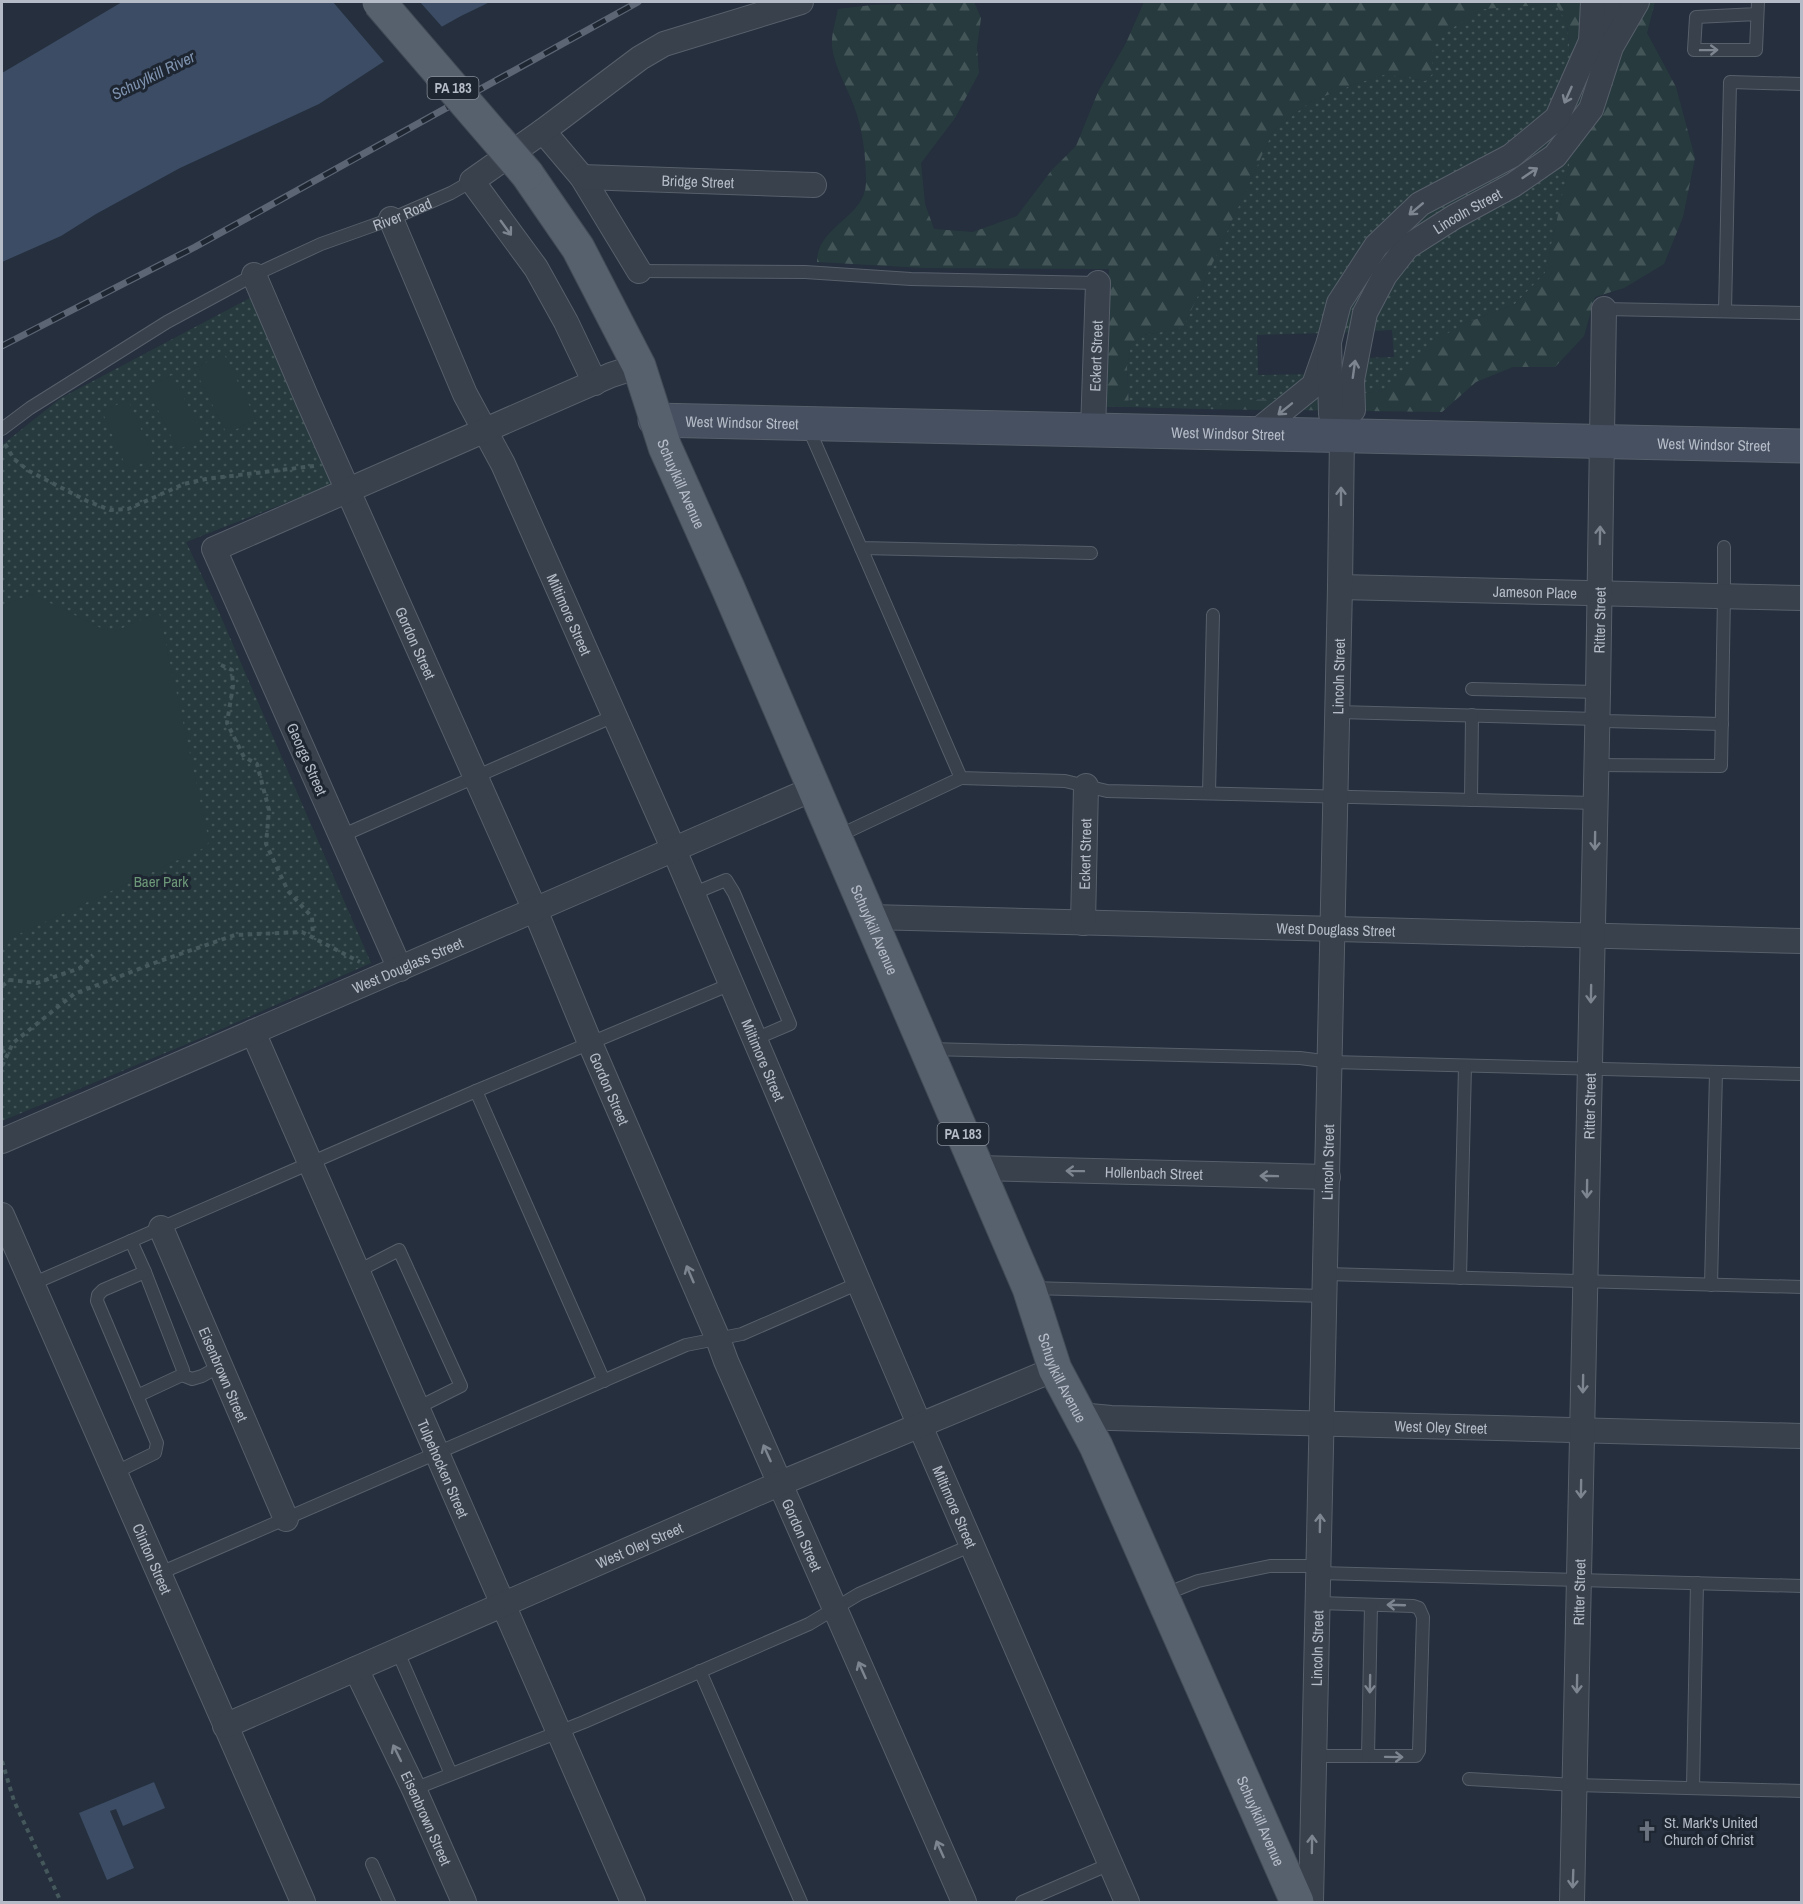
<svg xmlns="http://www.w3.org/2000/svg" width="1803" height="1904" font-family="'Archivo Narrow',sans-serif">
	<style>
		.green { fill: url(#green-dots); fill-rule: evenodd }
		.forest { fill: url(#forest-firs) }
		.pitch { fill: #273b3e }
		.water { fill: #3c4c65 }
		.pier { fill: #252f3d }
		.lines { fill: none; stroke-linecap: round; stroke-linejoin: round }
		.lane-casing { stroke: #575f6b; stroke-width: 14 }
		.street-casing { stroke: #575f6b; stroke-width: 26 }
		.secondary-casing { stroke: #575f6b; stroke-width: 35 }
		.primary-casing { stroke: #424a56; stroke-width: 35 }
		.path { stroke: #45585b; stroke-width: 4; stroke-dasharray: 4.5 4.5; stroke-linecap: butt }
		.lane { stroke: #39414d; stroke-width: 12 }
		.street { stroke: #39414d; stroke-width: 24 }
		.secondary { stroke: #475060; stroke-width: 33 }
		.primary { stroke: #57606d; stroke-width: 33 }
		.rail-casing { stroke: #5b6574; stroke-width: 7 }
		.rail { stroke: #1e2632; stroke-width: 4.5; stroke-dasharray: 14; stroke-linecap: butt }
		.primary-bridge-casing { stroke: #424a56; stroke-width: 35; stroke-linecap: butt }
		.primary-bridge { stroke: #57606d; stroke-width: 33 }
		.oneway { stroke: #7d8591 }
		.labels { text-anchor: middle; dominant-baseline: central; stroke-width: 6; stroke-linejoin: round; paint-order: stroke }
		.shield { fill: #1e2632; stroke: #888f9b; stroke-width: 1.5 }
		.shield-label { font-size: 14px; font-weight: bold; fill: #b5bcc8 }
		.street-label { font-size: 15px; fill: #b5bcc8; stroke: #1e2632 }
		.park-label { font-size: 15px; fill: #6d9878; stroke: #1e2632 }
		.poi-label { font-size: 15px; fill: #b5bcc8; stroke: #1e2632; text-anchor: start }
		.water-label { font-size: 16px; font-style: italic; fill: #7e92ae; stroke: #1e2632 }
	</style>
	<defs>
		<pattern id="green-dots" width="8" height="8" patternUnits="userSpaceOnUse" patternTransform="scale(1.5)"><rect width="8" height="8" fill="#273b3e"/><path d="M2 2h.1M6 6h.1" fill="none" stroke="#445558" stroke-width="1.8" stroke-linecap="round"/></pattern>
		<pattern id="forest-firs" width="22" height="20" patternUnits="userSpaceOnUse" patternTransform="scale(1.5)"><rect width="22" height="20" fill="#273b3e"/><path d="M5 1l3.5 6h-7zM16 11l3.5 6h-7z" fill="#445558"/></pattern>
	</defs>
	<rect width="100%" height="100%" fill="#252f3d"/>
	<!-- green -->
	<g class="green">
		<path d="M 1556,4 L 1567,23 L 1577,130 L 1545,273 L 1515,304 L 1466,323 L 1404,372 L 1384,391 L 1321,398 L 1242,400 L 1200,409 L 1129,407 L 1127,367 L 1131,344 L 1143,335 L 1174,330 L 1184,326 L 1273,131 L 1310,102 L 1355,84 L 1386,74 L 1425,81 L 1432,74 L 1432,40 L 1483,9 ZM 1392,330 L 1394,357 L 1336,359 L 1335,333 ZM 1326,333 L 1327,374 L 1258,375 L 1257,335 Z"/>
		<polygon points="250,298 285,373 334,484 186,542 218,610 371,963 201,1038 2,1121 2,445 61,398"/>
	</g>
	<!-- forest -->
	<path class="forest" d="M 974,2 L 981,18 L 977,47 L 979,73 L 955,118 L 921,163 L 925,204 L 934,229 L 973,232 L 1017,216 L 1051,171 L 1076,146 L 1098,92 L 1126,43 L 1144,2 L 1655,2 L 1647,33 L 1676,87 L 1695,158 L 1683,217 L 1664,264 L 1624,288 L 1595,297 L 1584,336 L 1555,367 L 1513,367 L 1476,382 L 1442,412 L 1200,409 L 1242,400 L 1321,398 L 1384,391 L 1430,343 L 1466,323 L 1515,304 L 1545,273 L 1577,130 L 1567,23 L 1556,4 L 1483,9 L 1433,40 L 1432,74 L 1425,81 L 1386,74 L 1355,84 L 1310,102 L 1273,131 L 1184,326 L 1174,330 L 1143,335 L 1131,344 L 1127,367 L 1129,407 L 1105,407 L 1109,269 L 925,268 L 817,262 C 817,226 865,218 866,183 C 866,157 863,130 854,106 C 847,87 834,66 832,46 C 831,35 836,20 838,9 L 872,5 Z"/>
	<!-- pitch -->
	<g class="pitch">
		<polygon points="224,354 256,419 227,434 194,368"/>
		<polygon points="172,375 204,437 178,450 147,388"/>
		<polygon points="128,400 154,458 127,469 102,411"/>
		<polygon points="32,594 111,633 159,612 209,841 206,847 2,942 2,606"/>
	</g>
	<!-- water -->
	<g class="water">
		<polygon points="122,2 490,2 461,16 409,45 319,104 180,168 96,214 61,236 2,262 2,73"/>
		<polygon points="154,1782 165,1808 123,1826 116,1809 110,1811 134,1868 107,1880 79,1813"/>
	</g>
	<!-- pier -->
	<polygon class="pier" points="333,2 420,2 444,29 386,64"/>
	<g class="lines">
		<!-- lane casing -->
		<g class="lane-casing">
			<g id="lane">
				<polyline points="1757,14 1696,17 1694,50 1756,50 1758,2"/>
				<polyline points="639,271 805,272 911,279 1098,283"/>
				<polyline points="1604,309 1802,313"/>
				<polyline points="1725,311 1730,82 1802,84"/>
				<polyline points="808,427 861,548 1091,553"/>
				<path id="s1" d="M 2,429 L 30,408 L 167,322 L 254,275 L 321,244 L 391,219 L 451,193 L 472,181"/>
				<polyline points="861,548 961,778 1065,781 1107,791 1596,803"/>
				<polyline points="1472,689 1598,692"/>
				<polyline points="1338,712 1597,719 1605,721 1722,724"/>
				<polyline points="1596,765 1721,766 1724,596 1724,547"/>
				<polyline points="1209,793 1213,615"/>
				<polyline points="1471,800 1472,715"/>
				<polyline points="341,836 614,716"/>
				<polyline points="838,836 961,778"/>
				<polyline points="692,894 726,880 734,893 790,1024 755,1039"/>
				<polyline points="929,1049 1300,1058 1331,1062 1802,1074"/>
				<polyline points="476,1091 604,1381"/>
				<polyline points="358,1271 399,1250 461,1386 417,1408"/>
				<polyline points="1326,1274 1802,1287"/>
				<polyline points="1460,1278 1465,1066"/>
				<polyline points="32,1284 476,1091 731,984"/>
				<polyline points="1711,1285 1716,1072"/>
				<polyline points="1030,1288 1325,1296"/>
				<polyline points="182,1375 192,1379 202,1376 220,1366"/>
				<polyline points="137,1396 182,1375 183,1370 145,1272"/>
				<polyline points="114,1473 155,1453 157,1443 97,1301 98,1295 103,1290 145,1272 131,1241"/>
				<polyline points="1319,1573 1802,1586"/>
				<polyline points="158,1574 686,1345 742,1334 859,1283"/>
				<polyline points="1163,1595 1198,1581 1270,1566 1320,1566"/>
				<polyline points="397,1650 451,1774"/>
				<polyline points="700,1671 801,1902"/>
				<polyline points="1315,1756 1416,1756 1419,1751 1423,1617 1419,1608 1413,1606 1319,1603"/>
				<polyline points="1368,1756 1371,1605"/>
				<polyline points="1469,1779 1575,1785 1802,1791"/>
				<polyline points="1693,1788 1697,1583"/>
				<polyline points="414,1789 584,1722 809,1624 859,1594 972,1545"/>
				<polyline points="372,1864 389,1902"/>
				<polyline points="1022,1902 1110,1864"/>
			</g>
		</g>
		<!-- street casing -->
		<g class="street-casing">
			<g id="street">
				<polyline points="1611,41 1613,2"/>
				<polyline points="543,131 582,177 639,271"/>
				<path id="s2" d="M 582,177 L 814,185"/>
				<path id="s3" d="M 391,219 L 465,394 L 503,464 L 674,850 L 920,1426 L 1127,1902"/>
				<path id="s4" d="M 254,275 L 308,401 L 535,910 L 590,1043 L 718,1339 L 726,1361 L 964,1902"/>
				<polyline points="595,383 566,322 536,268 472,181 543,131 640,58 664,44 801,2"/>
				<path id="s5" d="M 1341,422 L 1353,410 L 1352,380 L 1365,313 L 1385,275 L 1407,247 L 1454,217 L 1513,185 L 1555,156 L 1591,109 L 1611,47 L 1637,2"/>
				<path id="s6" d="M 1093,430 L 1098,283"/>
				<polyline points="1256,432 1314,385 1329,342 1339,303 1376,246 1420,204 1511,156 1557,118 1591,41 1593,2"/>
				<path id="s7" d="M 1340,587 L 1802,598"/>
				<path id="s8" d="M 870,917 L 1802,941"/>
				<path id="s9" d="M 1083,923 L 1086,786"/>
				<polyline points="400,969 214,549 611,375 639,366"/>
				<path id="s10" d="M 253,1032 L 633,1902"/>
				<path id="s11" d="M 2,1141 L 815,788"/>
				<path id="s12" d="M 978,1168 L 1328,1177"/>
				<path id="s13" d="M 2,1215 L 303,1902"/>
				<path id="s14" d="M 161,1228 L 286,1519"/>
				<path id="s15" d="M 1079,1415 L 1111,1418 L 1802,1436"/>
				<path id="s16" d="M 356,1669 L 414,1789 L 464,1902"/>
				<path id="s17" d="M 225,1726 L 781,1483 L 1055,1369"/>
				<path id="s18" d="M 1311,1902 L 1340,587 L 1342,435 L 1341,422 L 1331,414 L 1329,342"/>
				<path id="s19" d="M 1572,1902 L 1598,692 L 1604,309"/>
			</g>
		</g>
		<!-- secondary casing -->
		<g class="secondary-casing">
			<g id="secondary">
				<path id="s20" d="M 655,420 L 1802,446"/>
			</g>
		</g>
		<!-- primary casing -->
		<g class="primary-casing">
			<g id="primary">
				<path id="s21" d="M 527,174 L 578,248 L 639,366 L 665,447 L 728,588 L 1029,1288 L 1055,1369 L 1096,1446 L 1297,1902"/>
			</g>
		</g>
		<!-- path -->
		<g class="path">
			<polyline points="5,444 14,459 29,471 87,501 110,510 128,509 184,484 206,479 314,466"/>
			<polyline points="221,665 232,670 233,686 227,723 244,757 257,764 269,810 266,844 288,891 312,917 313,937"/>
			<polyline points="2,986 10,980 37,983 80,968 93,955"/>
			<polyline points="2,1049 6,1056"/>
			<polyline points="2,1066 13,1043 74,994 157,962 235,935 302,932 360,962"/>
			<polyline points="2,1761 14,1801 61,1902"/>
		</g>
		<!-- lane -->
		<use href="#lane" class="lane"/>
		<!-- street -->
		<use href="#street" class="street"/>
		<!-- secondary -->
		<use href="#secondary" class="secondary"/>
		<!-- primary -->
		<use href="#primary" class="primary"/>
		<!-- rail casing -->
		<g class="rail-casing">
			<polyline id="rail" points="2,346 195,247 638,2"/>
		</g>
		<!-- rail -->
		<use href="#rail" class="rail"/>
		<!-- primary-bridge casing -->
		<g class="primary-bridge-casing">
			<polyline id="primary-bridge" points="379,2 527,174"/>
		</g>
		<!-- primary-bridge -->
		<use href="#primary-bridge" class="primary-bridge"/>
	</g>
	<!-- one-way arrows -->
	<defs><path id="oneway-shaft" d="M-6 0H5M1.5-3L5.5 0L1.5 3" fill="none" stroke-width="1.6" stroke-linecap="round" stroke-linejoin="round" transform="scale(1.5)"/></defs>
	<g class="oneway">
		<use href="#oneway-shaft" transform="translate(1709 50) rotate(-1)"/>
		<use href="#oneway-shaft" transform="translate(1568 95) rotate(114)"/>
		<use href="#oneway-shaft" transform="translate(1530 173) rotate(-34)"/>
		<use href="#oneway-shaft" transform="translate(1416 209) rotate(140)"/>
		<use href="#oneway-shaft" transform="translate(506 228) rotate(54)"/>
		<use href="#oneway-shaft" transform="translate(1354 369) rotate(-82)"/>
		<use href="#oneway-shaft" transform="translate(1285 409) rotate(141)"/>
		<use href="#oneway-shaft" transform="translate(1341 496) rotate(-90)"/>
		<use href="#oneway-shaft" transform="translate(1600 535) rotate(-89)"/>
		<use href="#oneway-shaft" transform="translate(1595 841) rotate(91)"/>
		<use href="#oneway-shaft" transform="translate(1591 994) rotate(91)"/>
		<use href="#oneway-shaft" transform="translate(1075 1171) rotate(-179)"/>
		<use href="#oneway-shaft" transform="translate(1269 1176) rotate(-179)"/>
		<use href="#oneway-shaft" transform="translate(1587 1189) rotate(91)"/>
		<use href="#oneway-shaft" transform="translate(690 1274) rotate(-113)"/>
		<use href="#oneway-shaft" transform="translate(1583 1384) rotate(91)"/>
		<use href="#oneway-shaft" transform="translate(767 1453) rotate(-114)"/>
		<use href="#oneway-shaft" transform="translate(1581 1489) rotate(91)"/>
		<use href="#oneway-shaft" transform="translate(1320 1523) rotate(-89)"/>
		<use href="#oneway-shaft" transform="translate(1396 1605) rotate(-178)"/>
		<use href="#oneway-shaft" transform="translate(862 1670) rotate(-114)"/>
		<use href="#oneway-shaft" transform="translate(1370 1684) rotate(91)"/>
		<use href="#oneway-shaft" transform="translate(1577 1684) rotate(91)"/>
		<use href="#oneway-shaft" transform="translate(397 1753) rotate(-116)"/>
		<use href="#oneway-shaft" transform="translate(1394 1757) rotate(1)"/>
		<use href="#oneway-shaft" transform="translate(1312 1844) rotate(-89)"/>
		<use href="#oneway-shaft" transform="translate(940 1849) rotate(-114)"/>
		<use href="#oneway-shaft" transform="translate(1573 1879) rotate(92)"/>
	</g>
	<!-- icons -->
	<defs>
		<g id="church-bare" transform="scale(1.62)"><path d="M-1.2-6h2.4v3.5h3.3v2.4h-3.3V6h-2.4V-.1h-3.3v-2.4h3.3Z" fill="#6b7280" stroke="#1e2632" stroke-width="2.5" paint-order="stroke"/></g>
	</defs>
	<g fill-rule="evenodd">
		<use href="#church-bare" x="1647" y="1831"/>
	</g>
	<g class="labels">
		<!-- shield labels -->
		<g class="shield">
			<rect x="427.5" y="77" width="51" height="22" rx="4.5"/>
			<rect x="937.5" y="1123" width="51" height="22" rx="4.5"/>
		</g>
		<g class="shield-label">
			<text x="453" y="88">PA 183</text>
			<text x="963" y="1134">PA 183</text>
		</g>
		<!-- street labels -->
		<g class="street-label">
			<text stroke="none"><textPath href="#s2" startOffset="116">Bridge Street</textPath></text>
			<text stroke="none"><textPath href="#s5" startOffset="264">Lincoln Street</textPath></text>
			<text stroke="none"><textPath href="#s1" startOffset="456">River Road</textPath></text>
			<text stroke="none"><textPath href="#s6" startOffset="74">Eckert Street</textPath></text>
			<text stroke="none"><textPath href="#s20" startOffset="87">West Windsor Street</textPath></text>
			<text stroke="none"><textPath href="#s20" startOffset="573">West Windsor Street</textPath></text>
			<text stroke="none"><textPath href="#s20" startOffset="1059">West Windsor Street</textPath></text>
			<text stroke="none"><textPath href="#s21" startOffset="348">Schuylkill Avenue</textPath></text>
			<text stroke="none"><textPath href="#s7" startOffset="195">Jameson Place</textPath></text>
			<text stroke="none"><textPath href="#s3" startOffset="434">Miltimore Street</textPath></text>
			<text stroke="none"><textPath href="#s19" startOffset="1282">Ritter Street</textPath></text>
			<text stroke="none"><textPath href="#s4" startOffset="402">Gordon Street</textPath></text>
			<text stroke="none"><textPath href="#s18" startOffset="1226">Lincoln Street</textPath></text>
			<text transform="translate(307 759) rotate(66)">George Street</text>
			<text stroke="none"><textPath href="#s9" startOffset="69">Eckert Street</textPath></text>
			<text stroke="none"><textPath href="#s8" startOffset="466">West Douglass Street</textPath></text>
			<text stroke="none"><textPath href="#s21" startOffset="834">Schuylkill Avenue</textPath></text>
			<text stroke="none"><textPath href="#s11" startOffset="442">West Douglass Street</textPath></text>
			<text stroke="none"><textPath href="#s3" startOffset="920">Miltimore Street</textPath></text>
			<text stroke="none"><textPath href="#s4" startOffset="888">Gordon Street</textPath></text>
			<text stroke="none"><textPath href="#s19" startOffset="796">Ritter Street</textPath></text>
			<text stroke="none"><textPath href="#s18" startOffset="740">Lincoln Street</textPath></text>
			<text stroke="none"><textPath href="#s12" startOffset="176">Hollenbach Street</textPath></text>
			<text stroke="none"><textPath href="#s14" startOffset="159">Eisenbrown Street</textPath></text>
			<text stroke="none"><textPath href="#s21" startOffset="1320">Schuylkill Avenue</textPath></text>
			<text stroke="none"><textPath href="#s15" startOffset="362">West Oley Street</textPath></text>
			<text stroke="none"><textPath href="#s10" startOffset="476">Tulpehocken Street</textPath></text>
			<text stroke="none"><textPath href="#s3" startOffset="1406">Miltimore Street</textPath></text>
			<text stroke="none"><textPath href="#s4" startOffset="1374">Gordon Street</textPath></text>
			<text stroke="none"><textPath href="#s17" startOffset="452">West Oley Street</textPath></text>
			<text stroke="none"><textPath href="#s13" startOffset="375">Clinton Street</textPath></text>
			<text stroke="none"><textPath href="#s19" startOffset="310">Ritter Street</textPath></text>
			<text stroke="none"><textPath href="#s18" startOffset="254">Lincoln Street</textPath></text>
			<text stroke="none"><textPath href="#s16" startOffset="165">Eisenbrown Street</textPath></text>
			<text stroke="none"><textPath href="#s21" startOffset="1806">Schuylkill Avenue</textPath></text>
		</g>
		<!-- park labels -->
		<g class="park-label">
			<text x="161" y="881">Baer Park</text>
		</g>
		<!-- poi labels -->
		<g class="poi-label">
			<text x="1664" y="1822">St. Mark's United<tspan x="1664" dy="17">Church of Christ</tspan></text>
		</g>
		<!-- water labels -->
		<g class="water-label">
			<text transform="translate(153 75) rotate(-26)">Schuylkill River</text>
		</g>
	</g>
	<!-- border -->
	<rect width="1803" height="1904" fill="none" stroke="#b5bcc8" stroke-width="6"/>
</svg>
